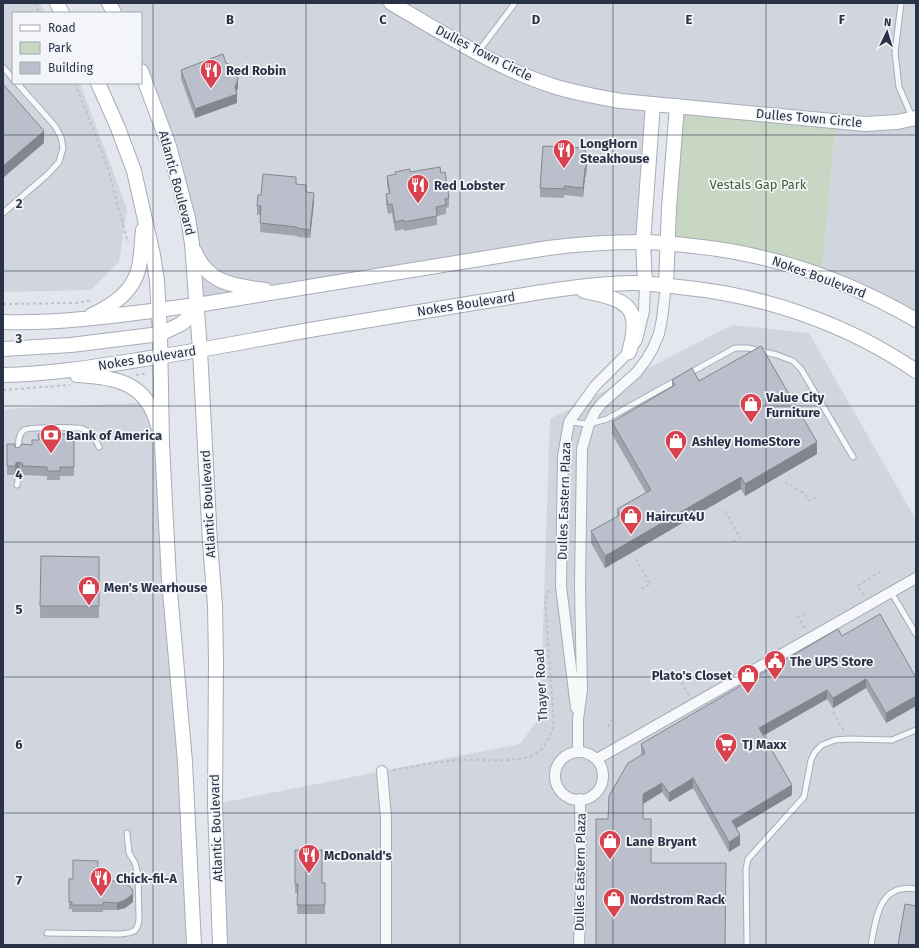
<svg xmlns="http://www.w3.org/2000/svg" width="919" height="948" font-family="'Fira Sans',sans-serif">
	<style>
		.built { fill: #d1d5de }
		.green { fill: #c7d7c4 }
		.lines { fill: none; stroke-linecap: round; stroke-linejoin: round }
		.lane-casing { stroke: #a7acb7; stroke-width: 7 }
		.street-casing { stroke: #a7acb7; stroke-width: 12 }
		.secondary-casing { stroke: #a7acb7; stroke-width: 16 }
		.path { stroke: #bdc1c8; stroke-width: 2; stroke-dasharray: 3 3; stroke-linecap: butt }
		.lane { stroke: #f7f8fa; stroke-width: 5 }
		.street { stroke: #f7f8fa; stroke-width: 10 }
		.secondary { stroke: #fff; stroke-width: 14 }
		.wall { fill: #a0a4af }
		.shaded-wall { fill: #82868e }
		.building { fill: #babfcb; stroke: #82868e }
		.grid { fill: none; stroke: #293246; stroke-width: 1; stroke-opacity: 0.55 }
		.labels { text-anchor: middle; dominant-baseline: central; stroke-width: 3.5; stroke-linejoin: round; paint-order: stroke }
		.street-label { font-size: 13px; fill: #293246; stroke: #f3f5f9 }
		.poi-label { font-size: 13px; font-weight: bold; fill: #293246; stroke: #f3f5f9; text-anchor: start }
		.park-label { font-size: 13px; fill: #3b6336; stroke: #f3f5f9 }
		.grid-label { font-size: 13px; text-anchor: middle; font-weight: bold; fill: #293246; stroke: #f3f5f9; stroke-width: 3.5; stroke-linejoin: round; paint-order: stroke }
	</style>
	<rect width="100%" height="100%" fill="#e3e6ec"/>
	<!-- built -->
	<g class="built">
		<polygon points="3,3 40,3 45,13 13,13 13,83 80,83 127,209 119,262 91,290 3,292"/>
		<polygon points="109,3 916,3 916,320 822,275 836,121 653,104 643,242 604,242 197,305 192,244 141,71 141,13 114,13"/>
		<polygon points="732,325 809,333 916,520 916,945 220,945 215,804 520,744 540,717 550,419"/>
		<polygon points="161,402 194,945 3,945 3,409"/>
	</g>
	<!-- green -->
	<polygon class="green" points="677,106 836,121 822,275 668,243"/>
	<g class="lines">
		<!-- lane casing -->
		<g class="lane-casing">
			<g id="lane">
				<polyline points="901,3 895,53 899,87 912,117"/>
				<polyline points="478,52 515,3"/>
				<polyline points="3,67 13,79"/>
				<polyline points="3,213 48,174 59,162 63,148 61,137 55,126 17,83"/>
				<polyline points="688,374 735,348 748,348 777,355 793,361 801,369 853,457"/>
				<polyline points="569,422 589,424 607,419 677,380"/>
				<path d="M 18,453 C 19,446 17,435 24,430 C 28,427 77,427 83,429 C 92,432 96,439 99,447"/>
				<polyline points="17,485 19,475"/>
				<polyline points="891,592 916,634"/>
				<path d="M 47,933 L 119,934 C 132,933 138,933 139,919 L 138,875 L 135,863 L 129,853 L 127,833"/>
				<polyline points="747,945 746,869 748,859 804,797 811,760 815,752 822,745 835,740 848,739 892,740 916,730"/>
				<path d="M 871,945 C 876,918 879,883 916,889"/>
			</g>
		</g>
		<!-- street casing -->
		<g class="street-casing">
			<g id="street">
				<polyline points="576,708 561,586 563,456 569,422 595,386 629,352 637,340 644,311 645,284"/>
				<polyline points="578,752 578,719 582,690 580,586 582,449 589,424 595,412 602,403 636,373 646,360 653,348 659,334 662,319 666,285"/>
				<circle cx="579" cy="776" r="24"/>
				<polyline points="597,759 916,578"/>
				<polyline points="382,771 386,818 386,945"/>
				<polyline points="579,945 581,884 580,799"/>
			</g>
		</g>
		<!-- secondary casing -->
		<g class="secondary-casing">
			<g id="secondary">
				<polyline points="57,3 62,13"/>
				<polyline points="109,3 114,13"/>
				<path d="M 391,3 C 443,33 496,68 553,86 C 575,93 598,97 621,101 L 865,124 L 897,122 L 916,118"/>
				<polyline points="141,71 169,146 188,218 192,244 200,350 210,543 215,605 216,660 215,804 220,945"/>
				<polyline points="98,83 118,128 134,171 153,255 157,281 160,334 162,444 169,580 185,762 194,945"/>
				<path d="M 195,252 C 208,284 235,286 265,290"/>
				<polyline points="645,284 643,242 653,104"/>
				<polyline points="666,285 669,208 677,106"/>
				<path d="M 584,291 C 626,300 643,305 629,352"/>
				<path d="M 92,315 C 107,308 125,297 133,282 C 142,268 141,246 143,230"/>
				<path d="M 3,322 C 68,324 133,313 197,305 L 548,248 C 579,244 610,242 642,242 C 659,242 676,244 693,246 C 773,254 847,280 916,320"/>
				<polyline points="3,349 71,345 160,334 181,324 193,314 197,305"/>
				<path d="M 3,375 C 56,374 105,365 157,357 C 222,347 287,333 352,323 C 392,316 433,310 473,303 C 526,295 579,284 632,283 C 648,283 663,285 679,287 C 763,295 846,323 916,371"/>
				<path d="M 77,375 C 115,377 147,382 158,426"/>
			</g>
		</g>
		<!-- path -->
		<g class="path">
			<polyline points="34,3 40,13"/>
			<polyline points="75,83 107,165 128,243"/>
			<polyline points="3,304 77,303 92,300"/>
			<polyline points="136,375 147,373"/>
			<polyline points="3,390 70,385"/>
			<polyline points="785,482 804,493 809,501 818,496"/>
			<polyline points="725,511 740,538 731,543"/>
			<polyline points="636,559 650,584 641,589"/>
			<polyline points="864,595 857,586 880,572"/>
			<polyline points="805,628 798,617 808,612"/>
			<polyline points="689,695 682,684 706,670"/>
			<polyline points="833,712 844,731"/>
			<polyline points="608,727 613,718"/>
			<path d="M 393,770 C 416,766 440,761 463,760 C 483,759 512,763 531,756 C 544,751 550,737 554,725 L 545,600 L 550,588"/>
		</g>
		<!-- lane -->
		<use href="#lane" class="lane"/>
		<!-- street -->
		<use href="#street" class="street"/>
		<!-- secondary -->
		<use href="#secondary" class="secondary"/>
	</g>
	<!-- wall -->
	<g class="wall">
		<polygon points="226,63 238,88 236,92 237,103 195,118 181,79 181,70"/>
		<polygon points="585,154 587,163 586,177 585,177 583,197 564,195 564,198 540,197 540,188"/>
		<polygon points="395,172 441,173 449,198 449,207 446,208 446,214 437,216 437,225 404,231 404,229 395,231 392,213 388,214 386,203 386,194 389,194 387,185 387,176 395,175"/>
		<polygon points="296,184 306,192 314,202 310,238 297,237 297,236 260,232 261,215 257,215 257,206 261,195"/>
		<polygon points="672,380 699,381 817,454 745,496 741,489 605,568 591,543 591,531 617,517 617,509 646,493 612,434 612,422 672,387"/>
		<polygon points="72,441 74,441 74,476 60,476 60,480 47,480 47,476 23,475 22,472 19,471 16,472 15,475 7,475 7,444 18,448 32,445"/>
		<polygon points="41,556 99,557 99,618 40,618"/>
		<polygon points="842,636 916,678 916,706 886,723 866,688 833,708 827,699 763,736 792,795 736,828 740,845 729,852 693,788 669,802 662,792 643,804 643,819 651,863 725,945 608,819 641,755 641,744"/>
		<polygon points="295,850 322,883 325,883 325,914 297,914 298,893 295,893"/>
		<polygon points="69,879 98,879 109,881 133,902 125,908 117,910 103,910 103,912 72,912 72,909 69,909"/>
	</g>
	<!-- shaded-wall -->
	<g class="shaded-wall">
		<polygon points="238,79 238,88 235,95 237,94 237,103 195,118 195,109"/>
		<polygon points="44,131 44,143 3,178 3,166"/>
		<polygon points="587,154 587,163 586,177 586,168"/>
		<polygon points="585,168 585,177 583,197 583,188"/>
		<polygon points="314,193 314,202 310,238 310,230"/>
		<polygon points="817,442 817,454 745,496 745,484"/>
		<polygon points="19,462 19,471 16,472 15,475 15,466 16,463"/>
		<polygon points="741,477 741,489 605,568 605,556"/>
		<polygon points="866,679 866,688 833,708 833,698"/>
		<polygon points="827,690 827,699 759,738 759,728"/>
		<polygon points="916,696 916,706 886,723 886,713"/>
		<polygon points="693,778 693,788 669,802 669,793"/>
		<polygon points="662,783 662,792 643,804 643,794"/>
		<polygon points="792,785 792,795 732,831 732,821"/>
		<polygon points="740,835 740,845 729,852 729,842"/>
		<polygon points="133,894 133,902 125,908 117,910 117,903"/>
	</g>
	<!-- building -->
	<g class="building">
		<polygon points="223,54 226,63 233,66 237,71 238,79 235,87 237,94 195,109 181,70"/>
		<polygon points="3,84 44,131 3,166"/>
		<polygon points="543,146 585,148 585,154 587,154 586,168 585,168 583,188 564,186 564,189 540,188"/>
		<polygon points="440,167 441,173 445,172 449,198 445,199 446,205 436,207 437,216 404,222 404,220 395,222 392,204 388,205 386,194 390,193 387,176 396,174 395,172 410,169 410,172"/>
		<polygon points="263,174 296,177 296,184 306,185 306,192 314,193 310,230 297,228 297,227 260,223 261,206 257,206 258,195 261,195"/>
		<polygon points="761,346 817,442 745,484 741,477 605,556 591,531 620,515 617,509 651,490 612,422 675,385 672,380 692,368 699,381"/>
		<polygon points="38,434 72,434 72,441 74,441 74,467 60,467 60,471 47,471 47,467 23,466 22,463 19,462 16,463 15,466 7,466 7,444 14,444 15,447 18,448 22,444 32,445 32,440 39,440"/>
		<polygon points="41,556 99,557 99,606 40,606"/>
		<polygon points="880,614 916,678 916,696 886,713 866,679 833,698 827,690 759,728 792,785 732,821 740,835 729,842 693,778 669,793 662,783 643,794 643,819 651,819 651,863 726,863 725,945 596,945 596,819 608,819 609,796 628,763 645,753 641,744 838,629 842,636"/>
		<polygon points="295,850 322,850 322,883 325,883 325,905 297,905 298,884 295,884"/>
		<polygon points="73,860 98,861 97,879 109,879 109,881 119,881 129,886 132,889 133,894 125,900 117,903 103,902 103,905 72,905 72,902 69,902 69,879 73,879"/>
		<polygon points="905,904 916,906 916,945 898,945"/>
	</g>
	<!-- grid -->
	<path class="grid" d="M 153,3 L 153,945M 306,3 L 306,945M 460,3 L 460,945M 613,3 L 613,945M 766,3 L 766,945M 3,135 L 916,135M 3,271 L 916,271M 3,406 L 916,406M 3,542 L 916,542M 3,677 L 916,677M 3,813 L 916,813"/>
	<!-- icons -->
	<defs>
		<g id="restaurant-pin" transform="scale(1.15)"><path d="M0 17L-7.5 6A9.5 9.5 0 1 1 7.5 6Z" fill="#d8414e" stroke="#f3f5f9"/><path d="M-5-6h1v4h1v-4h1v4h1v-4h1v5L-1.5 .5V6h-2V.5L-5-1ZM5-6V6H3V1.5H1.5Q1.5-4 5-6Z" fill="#fff"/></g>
		<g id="shop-pin" transform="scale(1.15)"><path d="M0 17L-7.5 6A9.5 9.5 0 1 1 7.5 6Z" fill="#d8414e" stroke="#f3f5f9"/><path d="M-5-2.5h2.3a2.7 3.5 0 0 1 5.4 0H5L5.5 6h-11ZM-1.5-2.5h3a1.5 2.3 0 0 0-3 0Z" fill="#fff"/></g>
		<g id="bank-pin" transform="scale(1.15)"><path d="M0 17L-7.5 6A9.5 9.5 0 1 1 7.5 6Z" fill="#d8414e" stroke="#f3f5f9"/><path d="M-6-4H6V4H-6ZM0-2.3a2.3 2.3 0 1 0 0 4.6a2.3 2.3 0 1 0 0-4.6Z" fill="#fff"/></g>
		<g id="civic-pin" transform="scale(1.15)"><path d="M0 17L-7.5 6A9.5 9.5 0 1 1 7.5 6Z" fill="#d8414e" stroke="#f3f5f9"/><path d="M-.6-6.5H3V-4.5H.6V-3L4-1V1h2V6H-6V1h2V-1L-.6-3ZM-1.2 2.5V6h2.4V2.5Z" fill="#fff"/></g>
		<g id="supermarket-pin" transform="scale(1.15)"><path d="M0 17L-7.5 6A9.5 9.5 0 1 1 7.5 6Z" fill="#d8414e" stroke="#f3f5f9"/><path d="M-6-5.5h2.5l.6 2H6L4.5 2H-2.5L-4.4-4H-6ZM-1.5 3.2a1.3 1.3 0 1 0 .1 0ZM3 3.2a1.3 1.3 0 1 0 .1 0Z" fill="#fff"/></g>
	</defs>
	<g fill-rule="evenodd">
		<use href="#restaurant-pin" x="211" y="70"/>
		<use href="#restaurant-pin" x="564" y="150"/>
		<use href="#restaurant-pin" x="418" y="185"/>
		<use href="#shop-pin" x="751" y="404"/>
		<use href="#bank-pin" x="51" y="435"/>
		<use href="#shop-pin" x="676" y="441"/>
		<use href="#shop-pin" x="631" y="516"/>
		<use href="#shop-pin" x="89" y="587"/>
		<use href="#civic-pin" x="775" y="661"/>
		<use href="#shop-pin" x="748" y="675"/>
		<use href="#supermarket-pin" x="726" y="744"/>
		<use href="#shop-pin" x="610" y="841"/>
		<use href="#restaurant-pin" x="309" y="855"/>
		<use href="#restaurant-pin" x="101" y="878"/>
		<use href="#shop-pin" x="614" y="899"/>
	</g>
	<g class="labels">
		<!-- street labels -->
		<g class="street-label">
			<text transform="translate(484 53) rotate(27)">Dulles Town Circle</text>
			<text transform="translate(809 118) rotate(5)">Dulles Town Circle</text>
			<text transform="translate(177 183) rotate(75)">Atlantic Boulevard</text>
			<text transform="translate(819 277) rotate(20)">Nokes Boulevard</text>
			<text transform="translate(466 304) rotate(-9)">Nokes Boulevard</text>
			<text transform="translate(147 358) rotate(-9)">Nokes Boulevard</text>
			<text transform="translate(564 501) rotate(-88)">Dulles Eastern Plaza</text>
			<text transform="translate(208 504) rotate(-93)">Atlantic Boulevard</text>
			<text transform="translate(541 685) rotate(-93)">Thayer Road</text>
			<text transform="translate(216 828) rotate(-92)">Atlantic Boulevard</text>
			<text transform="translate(580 872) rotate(-89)">Dulles Eastern Plaza</text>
		</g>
		<!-- poi labels -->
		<g class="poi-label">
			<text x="226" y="70">Red Robin</text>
			<text x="580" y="143">LongHorn<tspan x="580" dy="15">Steakhouse</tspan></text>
			<text x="434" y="185">Red Lobster</text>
			<text x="766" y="397">Value City<tspan x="766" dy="15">Furniture</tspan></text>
			<text x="66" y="435">Bank of America</text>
			<text x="692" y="441">Ashley HomeStore</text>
			<text x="646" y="516">Haircut4U</text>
			<text x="104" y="587">Men's Wearhouse</text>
			<text x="790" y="661">The UPS Store</text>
			<text x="732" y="675" text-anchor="end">Plato's Closet</text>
			<text x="742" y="744">TJ Maxx</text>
			<text x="626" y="841">Lane Bryant</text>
			<text x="324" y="855">McDonald's</text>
			<text x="116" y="878">Chick-fil-A</text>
			<text x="630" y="899">Nordstrom Rack</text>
		</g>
		<!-- park labels -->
		<g class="park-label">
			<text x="758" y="184">Vestals Gap Park</text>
		</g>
	</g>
	<g class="grid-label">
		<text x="230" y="24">B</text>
		<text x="383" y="24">C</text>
		<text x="536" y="24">D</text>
		<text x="689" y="24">E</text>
		<text x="842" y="24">F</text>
		<text x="19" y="208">2</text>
		<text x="19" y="343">3</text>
		<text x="19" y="479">4</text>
		<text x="19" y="614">5</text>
		<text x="19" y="749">6</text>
		<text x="19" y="885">7</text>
	</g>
	<!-- border -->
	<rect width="919" height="948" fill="none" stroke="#293246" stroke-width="8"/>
	<!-- legend -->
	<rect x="12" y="12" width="130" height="72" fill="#f3f5f9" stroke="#a2a7b1"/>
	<rect x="20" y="25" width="20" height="6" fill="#ffffff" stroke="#a2a7b1"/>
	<text x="48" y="32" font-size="12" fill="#293246">Road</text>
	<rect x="20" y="42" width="20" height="12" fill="#c7d7c4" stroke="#a2a7b1"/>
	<text x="48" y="52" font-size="12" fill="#293246">Park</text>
	<rect x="20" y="62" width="20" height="12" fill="#babfcb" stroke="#a2a7b1"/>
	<text x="48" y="72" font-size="12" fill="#293246">Building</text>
	<!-- north arrow -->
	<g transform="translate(887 32) rotate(4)" stroke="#f3f5f9" stroke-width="3" paint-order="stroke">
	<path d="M0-3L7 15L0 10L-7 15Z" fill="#293246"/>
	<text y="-6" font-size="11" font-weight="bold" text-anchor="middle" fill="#293246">N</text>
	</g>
</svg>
